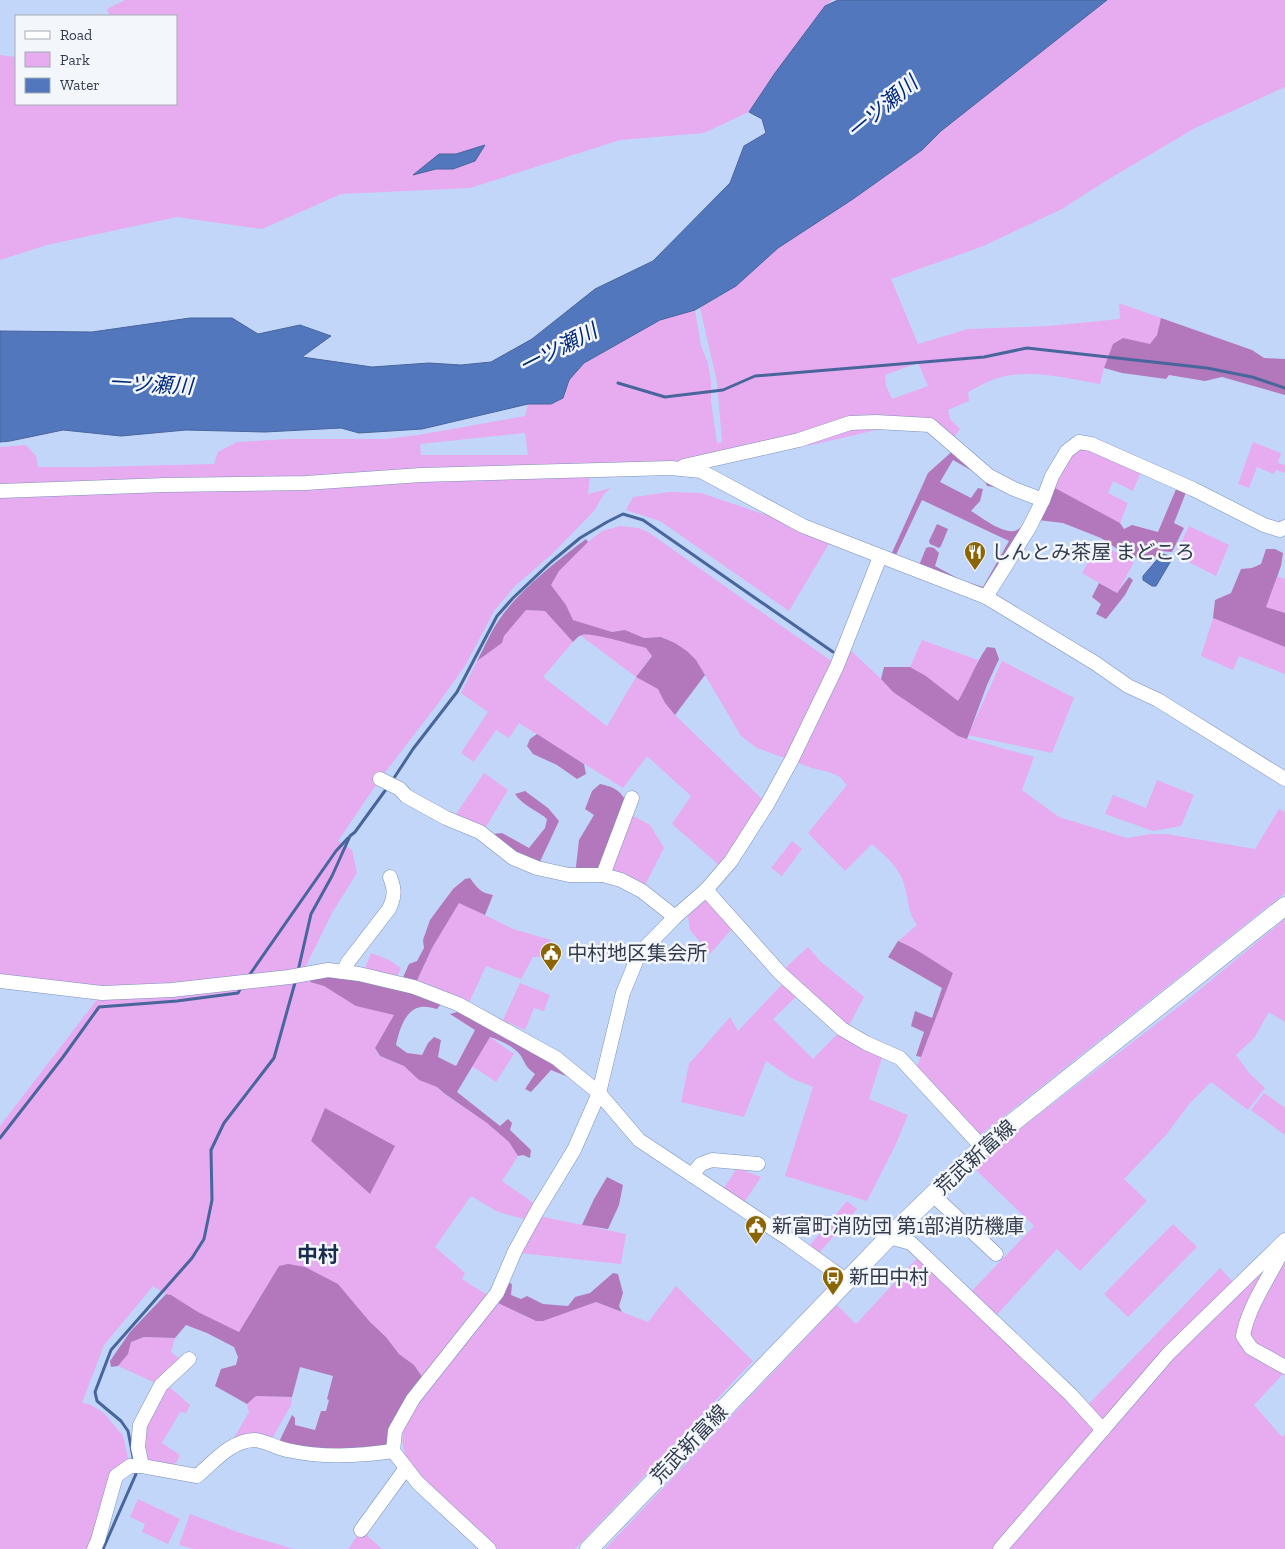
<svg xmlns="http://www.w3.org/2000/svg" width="1285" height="1549" font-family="'Zilla Slab','Noto Sans JP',serif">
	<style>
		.green { fill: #e7abf0; fill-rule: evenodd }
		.forest { fill: #b278bb }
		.water { fill: #5277bd; stroke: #48659c }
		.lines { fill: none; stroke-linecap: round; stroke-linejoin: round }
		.stream { stroke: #48659c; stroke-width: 3 }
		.minor-casing { stroke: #7b91ba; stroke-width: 15 }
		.major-casing { stroke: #7b91ba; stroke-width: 19 }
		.minor { stroke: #fff; stroke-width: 14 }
		.major { stroke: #fff; stroke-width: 18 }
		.labels { text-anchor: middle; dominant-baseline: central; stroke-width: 5; stroke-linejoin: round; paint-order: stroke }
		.poi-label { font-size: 20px; fill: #323c4e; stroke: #f3f6fa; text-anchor: start }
		.street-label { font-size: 20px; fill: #323c4e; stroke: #f3f6fa }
		.water-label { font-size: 21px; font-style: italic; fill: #01297b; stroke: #f3f6fa }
		.neighbourhood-label { font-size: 21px; font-weight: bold; fill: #1b2d4f; stroke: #f3f6fa }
	</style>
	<rect width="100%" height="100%" fill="#c2d6f9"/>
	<!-- green -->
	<g class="green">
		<path d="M 125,0 L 832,0 L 825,6 L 775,73 L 749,112 L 704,133 L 620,140 L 470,188 L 341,194 L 262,229 L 177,217 L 47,245 L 0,260 L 0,55 L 16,57 L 16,104 L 176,104 L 176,16 L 110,16 L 107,9 ZM 485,146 L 453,169 L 436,169 L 414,175 L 439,154 L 456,154 Z"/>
		<path d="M 1107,0 L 1285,0 L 1285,87 L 1195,128 L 1104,182 L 1062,209 L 981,247 L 891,279 L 918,344 L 968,329 L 1049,326 L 1120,319 L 1119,303 L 1161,318 L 1157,335 L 1150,345 L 1123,338 L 1104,368 L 1100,384 C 1065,378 1027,367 992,380 C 984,383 976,388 968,392 L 969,401 L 948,410 L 950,419 L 960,429 L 950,443 L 930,425 L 880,429 L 816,444 L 702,465 L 671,463 L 305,478 L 0,487 L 0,447 L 26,445 L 36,456 L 38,467 L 92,467 L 214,464 L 218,452 L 237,442 L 288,439 L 386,439 L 418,435 L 525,416 L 528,404 L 551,404 L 563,398 L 569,380 L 584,363 L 660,320 L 695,310 L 701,346 L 708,363 L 711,382 L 711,401 L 717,443 L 722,442 L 717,382 L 700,308 L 736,286 L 778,248 L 853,199 L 922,150 L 941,131 ZM 918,363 L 928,386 L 892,399 L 886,386 L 885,375 ZM 525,433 L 528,455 L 421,455 L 420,444 Z"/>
		<polygon points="1253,442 1281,453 1278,463 1285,465 1285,473 1276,470 1274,474 1257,467 1249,488 1238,484"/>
		<polygon points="1080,447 1089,448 1141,472 1133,491 1113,481 1108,493 1128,503 1120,523 1055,488 1071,454"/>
		<path d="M 590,474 L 588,494 L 611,488 L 604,494 L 594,511 L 552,554 L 515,586 L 494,611 L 465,666 L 440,701 L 380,779 L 338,841 L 352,850 L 357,873 L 332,913 L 299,980 L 310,982 L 324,986 L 357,1006 L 395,1015 L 375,1048 L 379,1056 L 404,1066 L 419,1080 L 437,1087 L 444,1094 L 487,1123 L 509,1140 L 518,1156 L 502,1181 L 535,1204 L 528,1220 L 498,1212 L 471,1196 L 435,1247 L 465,1273 L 462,1279 L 489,1296 L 423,1378 L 414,1365 L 399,1354 L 386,1337 L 370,1322 L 338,1284 L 279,1266 L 239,1332 L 198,1312 L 171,1295 L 166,1294 L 153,1286 L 104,1345 L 82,1403 L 89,1404 L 104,1413 L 123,1436 L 129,1462 L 90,1549 L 0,1549 L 0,1126 L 102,993 L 0,981 L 0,495 ZM 325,1109 L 395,1146 L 370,1194 L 311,1141 Z"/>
		<polygon points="670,492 701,493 772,517 830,542 789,611 660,521 626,510 633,497"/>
		<path d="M 620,526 L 638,528 L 648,532 L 837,665 L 845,645 L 881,679 L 893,692 L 958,736 L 1034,757 L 1022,790 L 1059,817 L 1127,838 L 1151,834 L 1166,834 L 1255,849 L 1279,809 L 1285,812 L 1285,893 L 975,1139 L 914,1074 L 953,973 C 935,962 918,949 898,941 L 917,925 C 908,913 909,902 905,888 C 901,868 886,857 872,844 L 845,871 L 808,833 L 847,785 L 840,777 L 829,772 L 812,768 L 757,748 L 741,736 L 696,660 L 687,651 L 675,643 L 661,637 L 644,638 L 625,630 L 612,632 L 573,620 L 566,605 L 551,585 L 559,571 L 588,542 L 602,531 Z"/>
		<polygon points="1189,526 1229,545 1216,576 1175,555"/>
		<polygon points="1099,543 1134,562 1117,593 1082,573"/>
		<polygon points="1276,576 1285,579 1285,613 1265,607"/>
		<path d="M 526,610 L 545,611 L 573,642 L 543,677 L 607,726 L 636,677 L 580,635 C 597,632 627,644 646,648 L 652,655 L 636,677 L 658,689 L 665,703 L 675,715 L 763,800 L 719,865 L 672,824 L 691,796 L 647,756 L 623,788 L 519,723 L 509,738 L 496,730 L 474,762 L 461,753 L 488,712 L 461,693 L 477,661 L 502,643 L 504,636 Z"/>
		<polygon points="1213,618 1285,647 1285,674 1239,656 1233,670 1201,656"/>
		<polygon points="922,640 978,660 970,681 958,701 926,676 910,667"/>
		<polygon points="1002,661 1074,698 1052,753 968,735"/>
		<polygon points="484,773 508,790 484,830 456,814"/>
		<polygon points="1157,780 1194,795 1181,826 1153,831 1105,814 1113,795 1146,808"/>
		<polygon points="626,812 650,825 664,848 642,891 603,875"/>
		<polygon points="792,841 802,849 782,876 771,868"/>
		<polygon points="710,894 737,923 710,954 690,930 688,916"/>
		<polygon points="459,902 513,929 551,940 542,957 533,957 521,979 486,966 466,1009 414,987 432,948"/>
		<polygon points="1285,919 1285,1022 1269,1012 1254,1038 1236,1055 1249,1073 1265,1088 1248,1110 1211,1082 1190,1103 1166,1135 1124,1179 1147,1201 1080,1271 1057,1249 992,1320 1084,1409 1220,1268 1233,1282 994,1549 605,1549 837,1305 856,1324 922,1253 967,1296 1034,1226 974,1168 1012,1135 1186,1001"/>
		<path d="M 808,947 L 820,961 L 864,997 L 846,1031 L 884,1051 L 869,1099 L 908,1115 L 895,1146 L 867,1201 L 785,1176 L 813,1087 L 791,1078 L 766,1061 L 744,1117 L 681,1102 L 689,1064 L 730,1017 L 738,1031 L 787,979 L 780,973 ZM 801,992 L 842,1029 L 813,1059 L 773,1019 Z"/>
		<polygon points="371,953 389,960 401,968 396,979 364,971"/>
		<polygon points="520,983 550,995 544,1011 534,1008 525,1030 503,1020"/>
		<polygon points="490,1037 514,1054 496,1082 472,1066"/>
		<polygon points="1264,1093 1285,1108 1285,1135 1251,1110"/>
		<polygon points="737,1168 761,1177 743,1204 722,1191"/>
		<polygon points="847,1201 857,1209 819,1253 810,1245"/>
		<polygon points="539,1216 626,1234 621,1264 520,1253"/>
		<polygon points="1173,1224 1197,1247 1128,1317 1104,1294"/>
		<polygon points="1285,1250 1285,1372 1254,1405 1282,1437 1285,1434 1285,1549 1006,1549 1156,1374 1279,1251"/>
		<path d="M 676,1286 L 753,1361 L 575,1549 L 498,1549 L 409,1465 C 400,1443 400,1432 411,1410 L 496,1302 L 529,1318 L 542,1321 L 596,1302 L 648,1322 Z"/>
		<polygon points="144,1337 175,1338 171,1352 180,1359 158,1384 118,1366 128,1354 131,1342"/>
		<polygon points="166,1384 190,1405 186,1413 180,1412 162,1443 180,1455 176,1463 169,1466 145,1461 144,1425"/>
		<polygon points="256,1396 292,1397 291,1405 273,1437 256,1437 231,1443 249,1412 247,1404"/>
		<polygon points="138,1499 180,1519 168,1544 142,1532 145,1524 130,1517"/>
		<polygon points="190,1514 240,1533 294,1549 194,1549 179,1545"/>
		<polygon points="361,1530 382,1549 348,1549"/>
	</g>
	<!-- forest -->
	<g class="forest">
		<polygon points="1161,318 1252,350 1264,358 1285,359 1285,395 1222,377 1205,381 1169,375 1166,379 1122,373 1104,368 1113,344 1123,338 1150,344 1157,335"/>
		<path d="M 956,448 L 1001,488 L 987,486 L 983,477 L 953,460 L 940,482 L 971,498 L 978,488 L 983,489 L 980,501 L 971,511 C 981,517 1005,536 1017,530 C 1026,526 1031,509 1035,500 L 1041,504 L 985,594 L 918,568 L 926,548 L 929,547 L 934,548 L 939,553 L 935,566 L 961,580 L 983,587 L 1009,541 L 922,500 L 894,559 L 890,557 L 928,473 Z"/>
		<polygon points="1177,487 1185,490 1185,495 1174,523 1184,528 1172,552 1160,551 1149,563 1122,552 1101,538 1063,523 1038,520 1055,488 1120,523 1124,529 1132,525 1158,532"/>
		<polygon points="937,524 948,529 941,546 939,548 930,544 929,541"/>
		<path d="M 586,539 L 588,542 L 559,571 L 551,585 L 566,605 L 573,620 L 612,632 L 625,630 L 644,638 L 661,637 L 675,643 L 687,651 L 696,660 L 705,675 L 675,715 L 665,703 L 658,689 L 636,677 L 652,656 L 646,648 C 633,645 591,632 582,635 C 578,636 576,639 573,642 L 545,611 L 526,610 L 504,636 L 502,643 L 477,661 C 484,648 490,633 499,620 C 518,591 558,560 586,539 Z"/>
		<polygon points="1266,549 1275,549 1283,553 1281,566 1266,607 1285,613 1285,647 1213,618 1215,600 1231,593 1241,569 1252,568 1261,564"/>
		<polygon points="1129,577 1133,580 1125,595 1106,619 1096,614 1101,604 1092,597 1099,583 1117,593"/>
		<path d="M 987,647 L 995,648 L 999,659 L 987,685 L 967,739 L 958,736 L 893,692 L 881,679 L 884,667 L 910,667 L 926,676 L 958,701 C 969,683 975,664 987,647 Z"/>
		<polygon points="537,734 584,764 586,774 577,779 557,765 533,754 527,746 530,739"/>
		<path d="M 600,784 C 613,787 619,789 626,801 L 603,875 L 575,875 L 579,840 L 594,815 L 585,809 L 592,791 Z"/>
		<path d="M 525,791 L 548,808 L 559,821 L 537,868 L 513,858 L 493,834 L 502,833 L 529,848 L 545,828 L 547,819 C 538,811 522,805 515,794 Z"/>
		<path d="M 470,878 C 477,888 481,893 493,895 L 485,915 L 459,903 L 432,948 L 414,987 L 441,1004 L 437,1009 C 432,1008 426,1006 421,1007 C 405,1009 399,1031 396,1045 L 407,1053 L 422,1055 L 428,1043 L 434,1037 L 441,1040 L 438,1057 L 456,1066 L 475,1030 L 450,1014 L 457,1012 L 476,1015 L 556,1058 L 571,1078 L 551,1070 L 531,1092 L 525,1089 L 535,1074 C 525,1066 527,1066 521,1056 C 515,1047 500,1040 490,1037 L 457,1092 L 500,1126 L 508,1119 L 512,1123 L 510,1130 L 531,1150 L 530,1158 L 523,1155 L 518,1156 L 509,1142 L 487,1123 L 445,1094 L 437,1087 L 419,1080 L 404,1066 L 380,1056 L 375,1048 L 394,1015 L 356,1006 L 324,986 L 310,982 L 311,973 L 400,984 L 409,964 L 417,961 L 424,948 L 423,940 L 430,920 L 453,889 L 465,879 Z"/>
		<path d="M 898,941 C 918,949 935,962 953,973 L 921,1057 L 916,1056 L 924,1032 L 911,1026 L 915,1011 L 932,1018 L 942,988 L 888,957 Z"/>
		<polygon points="325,1108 395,1146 370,1194 311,1141"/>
		<polygon points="607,1177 623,1185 619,1205 608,1229 582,1225 594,1199"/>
		<polygon points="288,1264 305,1267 338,1284 370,1322 386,1337 399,1354 414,1365 423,1378 387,1446 324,1450 279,1442 292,1415 295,1418 295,1425 315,1430 321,1411 326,1411 329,1400 327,1399 333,1376 300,1367 292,1397 256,1396 247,1404 215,1386 221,1369 236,1365 238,1357 234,1347 207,1333 186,1325 175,1338 144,1337 131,1342 128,1354 118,1366 111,1367 110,1361 130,1332 166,1294 171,1295 198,1312 239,1332 279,1266"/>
		<polygon points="613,1273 618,1274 623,1293 619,1306 622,1312 596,1302 543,1321 536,1321 496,1302 507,1282 512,1284 511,1295 521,1299 527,1296 543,1304 568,1306 575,1297 590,1293"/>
	</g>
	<!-- water -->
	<g class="water">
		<polygon points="838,0 1107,0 941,131 922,150 853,199 778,248 736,286 695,310 660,320 584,363 569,380 563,398 551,404 528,404 422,429 359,433 341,428 265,432 186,430 121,436 63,430 10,441 0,442 0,331 92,332 190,318 232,318 258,334 300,325 331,336 302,357 372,367 429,363 461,365 491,362 532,339 595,289 653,261 730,183 744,146 766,133 762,119 749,112 775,73 825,6"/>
		<polygon points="485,145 475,161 453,169 436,169 413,175 439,154 456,154"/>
		<polygon points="1162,554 1170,556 1172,559 1156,586 1152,586 1143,580 1143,576"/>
	</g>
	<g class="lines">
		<!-- stream -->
		<g class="stream">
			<polyline points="618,383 665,397 723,390 755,376 984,357 1027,348 1207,368 1252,377 1285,388"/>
			<polyline points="392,781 413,749 457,692 497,616 513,598 551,562 580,538 607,522 623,514 643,520 833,652"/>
			<polyline points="298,971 311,914 332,876 350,836 355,832 387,788"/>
			<polyline points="248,977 336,851 348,838"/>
			<polyline points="0,1138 63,1057 99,1007 177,1001 238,993 242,986"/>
			<polyline points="134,1462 128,1431 121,1421 97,1401 95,1392 111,1350 192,1258 204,1239 212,1200 211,1150 224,1123 274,1058 296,979"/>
			<polyline points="103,1549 136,1474 135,1471"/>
		</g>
		<!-- minor casing -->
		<g class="minor-casing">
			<g id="minor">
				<polyline points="684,466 799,440 850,423 876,422 930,425 989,476 1014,489 1043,500"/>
				<polyline points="0,491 165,485 306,483 421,475 671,468 701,471 803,526 986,597 1095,663 1128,686 1158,700 1285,779"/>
				<polyline points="986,597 1029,528 1043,500 1052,476 1067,451 1079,442 1091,444 1193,489 1264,525 1280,530 1285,527"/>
				<polyline points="380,779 400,789 406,796 446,818 480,832 513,858 537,868 569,875 603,875 621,880 642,891 675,917"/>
				<polyline points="603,875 632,798"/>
				<polyline points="706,890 780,973 842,1029 866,1043 900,1058 982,1147"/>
				<path d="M 343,972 L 348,962 L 389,909 C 395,896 395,890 390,877"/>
				<polyline points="0,981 102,993 172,990 289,977 328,970 359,974 414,987 458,1004 556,1058 599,1093 639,1140 790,1240 847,1281"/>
				<polyline points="692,1175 701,1164 712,1160 758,1164"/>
				<polyline points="933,1195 996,1254"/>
				<polyline points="889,1237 911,1243 1071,1395 1103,1430"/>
				<path d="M 1285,1244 C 1272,1275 1249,1303 1243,1336 L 1251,1348 L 1285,1367"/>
				<polyline points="142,1466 138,1447 140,1425 161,1385 189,1359"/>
				<polyline points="361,1530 406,1468"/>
				<path d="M 94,1549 L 98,1540 L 116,1476 L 130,1466 L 142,1466 L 197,1476 C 214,1462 230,1441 254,1440 C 264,1440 276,1448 287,1450 C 323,1458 357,1456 393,1451"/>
				<polyline points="489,1549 418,1483 393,1451 395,1431 413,1399 497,1293 515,1251 537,1211 574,1150 599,1093 623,993 639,954 675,917 706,890 731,861 768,803 791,761 837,666 880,557"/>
				<polyline points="1000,1549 1169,1353 1285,1240"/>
			</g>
		</g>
		<!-- major casing -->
		<g class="major-casing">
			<polyline id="major" points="589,1549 889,1237 982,1147 1285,906"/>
		</g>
		<!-- minor -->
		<use href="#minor" class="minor"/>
		<!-- major -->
		<use href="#major" class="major"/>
	</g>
	<!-- icons -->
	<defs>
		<g id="restaurant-pin" transform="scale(1.125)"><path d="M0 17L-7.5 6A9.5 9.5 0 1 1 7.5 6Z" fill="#8b6505" stroke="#f3f6fa"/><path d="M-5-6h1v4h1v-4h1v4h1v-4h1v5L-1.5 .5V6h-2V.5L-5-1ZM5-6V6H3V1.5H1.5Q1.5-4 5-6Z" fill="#fff"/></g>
		<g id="civic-pin" transform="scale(1.125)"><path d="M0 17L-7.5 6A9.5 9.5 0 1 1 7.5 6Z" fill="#8b6505" stroke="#f3f6fa"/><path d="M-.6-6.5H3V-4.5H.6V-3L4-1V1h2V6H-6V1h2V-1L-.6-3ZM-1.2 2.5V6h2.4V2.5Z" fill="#fff"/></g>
		<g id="bus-pin" transform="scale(1.125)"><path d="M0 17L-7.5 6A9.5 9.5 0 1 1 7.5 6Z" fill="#8b6505" stroke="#f3f6fa"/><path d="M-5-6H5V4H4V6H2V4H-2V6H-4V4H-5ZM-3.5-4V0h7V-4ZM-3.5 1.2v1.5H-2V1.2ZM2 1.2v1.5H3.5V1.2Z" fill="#fff"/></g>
	</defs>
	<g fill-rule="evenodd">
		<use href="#restaurant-pin" x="975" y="552"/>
		<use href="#civic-pin" x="551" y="953"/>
		<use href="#civic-pin" x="756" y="1226"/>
		<use href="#bus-pin" x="833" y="1277"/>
	</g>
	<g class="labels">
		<!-- poi labels -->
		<g class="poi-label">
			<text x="991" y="552">しんとみ茶屋 まどころ</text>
			<text x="567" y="953">中村地区集会所</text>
			<text x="772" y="1226">新富町消防団 第1部消防機庫</text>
			<text x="849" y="1277">新田中村</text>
		</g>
		<!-- street labels -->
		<g class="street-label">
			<text transform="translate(975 1157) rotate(-42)">荒武新富線</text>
			<text transform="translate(689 1444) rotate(-46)">荒武新富線</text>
		</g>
		<!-- water labels -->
		<g class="water-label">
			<text transform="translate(882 107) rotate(-40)">一ツ瀬川</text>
			<text transform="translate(558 348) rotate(-27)">一ツ瀬川</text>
			<text transform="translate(151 384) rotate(3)">一ツ瀬川</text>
		</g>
		<!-- neighbourhood labels -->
		<g class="neighbourhood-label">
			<text x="318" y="1254">中村</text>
		</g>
	</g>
	<!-- legend -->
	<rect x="15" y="15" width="162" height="90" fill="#f3f6fa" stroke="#a6acb5"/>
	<rect x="25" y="31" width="25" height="8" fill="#ffffff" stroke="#a6acb5"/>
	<text x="60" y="40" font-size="15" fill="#323c4e">Road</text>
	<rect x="25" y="52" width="25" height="15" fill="#e7abf0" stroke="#a6acb5"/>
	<text x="60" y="65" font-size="15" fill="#323c4e">Park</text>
	<rect x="25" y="78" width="25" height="15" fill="#5277bd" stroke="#a6acb5"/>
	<text x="60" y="90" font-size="15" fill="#323c4e">Water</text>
</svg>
